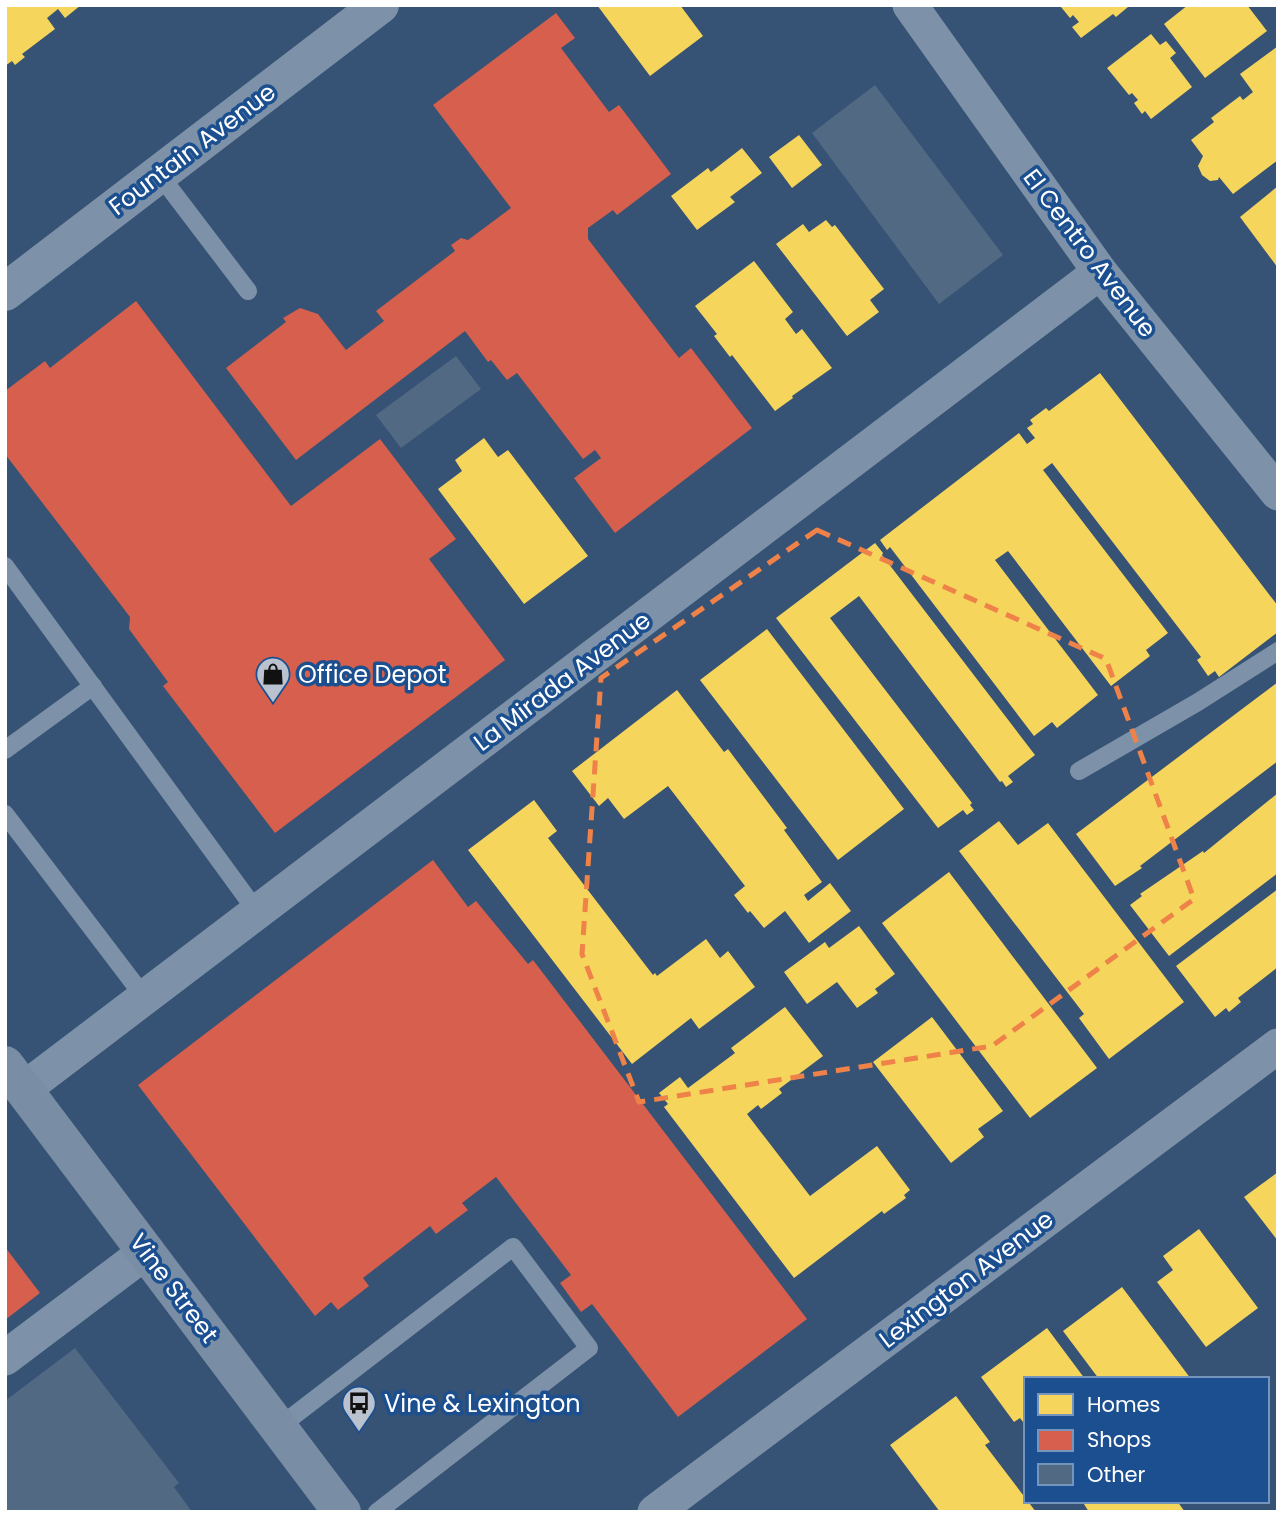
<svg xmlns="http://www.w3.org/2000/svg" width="1283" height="1517" font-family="Poppins,sans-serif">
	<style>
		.homes { fill: #f6d55c }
		.shops { fill: #d6604d }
		.building { fill: #526984 }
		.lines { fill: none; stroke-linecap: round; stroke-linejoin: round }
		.service { stroke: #7d92a8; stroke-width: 18 }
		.minor { stroke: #7d92a8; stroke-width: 35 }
		.tertiary { stroke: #7d92a8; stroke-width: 38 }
		.secondary { stroke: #798da4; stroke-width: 38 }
		.marked { fill: none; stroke: #ee8249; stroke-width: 5; stroke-dasharray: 14 9; stroke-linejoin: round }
		.labels { text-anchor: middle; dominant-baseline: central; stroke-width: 7; stroke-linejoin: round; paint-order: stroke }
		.street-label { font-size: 24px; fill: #fff; stroke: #1b4f8f }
		.poi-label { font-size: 24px; fill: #fff; stroke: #1b4f8f; text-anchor: start }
	</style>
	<rect width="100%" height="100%" fill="#365274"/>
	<!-- homes -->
	<g class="homes">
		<polygon points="5,5 81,5 65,18 58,9 47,18 55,29 22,54 25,57 15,65 12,61 5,66"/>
		<polygon points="597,5 680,5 703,36 650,76"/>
		<polygon points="1064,5 1127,5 1128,7 1116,17 1113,14 1081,38 1072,27 1079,22 1073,15 1070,18 1061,7"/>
		<polygon points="1188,5 1247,5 1267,31 1205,78 1164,24"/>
		<polygon points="1151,34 1160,45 1166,41 1176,53 1170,58 1192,87 1151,119 1145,111 1142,114 1134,103 1138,100 1132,93 1129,95 1107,68"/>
		<polygon points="1278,46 1278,160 1233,194 1219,177 1218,180 1210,181 1202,175 1198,166 1203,156 1191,140 1214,122 1211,118 1240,96 1243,100 1253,92 1240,74"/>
		<polygon points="799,135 822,165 792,188 769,157"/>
		<polygon points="742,148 762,173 730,197 735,202 697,230 671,196 708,168 711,172"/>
		<polygon points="1278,186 1278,268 1240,217"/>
		<polygon points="826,220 832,227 835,225 884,289 870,300 879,312 847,336 776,244 803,224 809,232"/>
		<polygon points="754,261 793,312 785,319 796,334 802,329 832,368 792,396 793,398 775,411 732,355 730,357 714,336 717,334 695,306"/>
		<polygon points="1100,373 1278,606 1278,632 1219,677 1215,671 1208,676 1197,660 1201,657 1052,463 1043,470 1168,633 1146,650 1150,656 1111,686 1008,551 995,560 1098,695 1057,728 1052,722 1034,736 890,547 887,550 880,540 1019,433 1027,444 1035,438 1027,428 1033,424 1030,420 1046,408 1049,411"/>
		<polygon points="484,438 498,457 508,450 588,556 524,604 438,489 462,471 455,460"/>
		<polygon points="875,543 883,553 882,555 1035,755 1008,776 1013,782 1006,787 1002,781 1000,782 859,596 830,618 972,803 970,805 974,810 967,815 963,810 938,828 776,618"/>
		<polygon points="767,629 904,809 838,860 700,680"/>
		<polygon points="1278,682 1278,761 1140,866 1142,868 1115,886 1076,834"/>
		<polygon points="677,690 724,752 728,749 787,828 784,830 822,882 804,895 808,901 830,883 851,911 809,943 785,911 764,928 750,911 748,913 734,895 745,886 668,786 624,819 608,798 599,806 572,771"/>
		<polygon points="1278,793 1278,873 1169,956 1130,905 1142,896 1140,894 1203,851 1204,853"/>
		<polygon points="534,800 557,831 548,838 653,975 655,973 657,976 706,939 720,958 728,951 755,987 699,1029 691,1018 632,1064 468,850"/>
		<polygon points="999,821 1018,845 1048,823 1184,1002 1109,1059 1079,1018 1084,1014 959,851"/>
		<polygon points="949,872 1097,1068 1030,1118 882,923"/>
		<polygon points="1278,889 1278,967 1238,998 1241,1002 1229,1012 1226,1008 1215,1017 1176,966"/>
		<polygon points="859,926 895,974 875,989 878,993 857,1008 837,982 807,1004 784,972 825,942 829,948"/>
		<polygon points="785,1007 823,1056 779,1089 782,1093 761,1109 758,1105 747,1114 810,1196 877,1146 910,1190 904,1195 906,1198 884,1214 882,1211 794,1278 664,1107 668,1104 659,1093 680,1077 688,1088 735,1053 731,1048"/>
		<polygon points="932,1017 1003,1111 978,1129 984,1137 951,1163 873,1062"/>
		<polygon points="1278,1172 1278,1241 1244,1197"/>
		<polygon points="1199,1229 1258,1308 1206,1347 1157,1282 1173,1270 1163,1256"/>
		<polygon points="1122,1287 1191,1379 1099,1379 1063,1331"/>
		<polygon points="1047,1328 1085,1379 1026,1379 1026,1426 1020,1418 1014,1422 981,1377"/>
		<polygon points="956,1396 990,1442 985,1445 1036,1512 940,1512 890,1445"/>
		<polygon points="1082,1501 1177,1501 1185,1512 1089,1512"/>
	</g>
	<!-- shops -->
	<g class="shops">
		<polygon points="556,13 575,38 561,48 609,112 619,105 671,174 617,215 613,210 588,228 588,239 679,358 691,348 752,428 615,533 574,478 601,458 595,450 583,459 517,373 507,380 491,360 488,362 465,331 296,460 226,368 286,322 283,318 300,308 318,314 346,350 384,321 376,311 455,251 451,245 461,238 468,240 511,208 433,105"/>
		<polygon points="136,301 291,506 380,439 456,539 429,559 505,660 275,833 163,686 168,682 129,629 130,617 5,454 5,391 45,361 50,368"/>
		<polygon points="433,860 468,907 476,901 528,964 533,960 807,1319 678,1417 592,1304 581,1312 560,1283 571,1275 496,1177 462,1203 468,1210 436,1234 430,1226 363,1278 369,1286 338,1310 331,1302 315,1316 138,1085"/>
		<polygon points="5,1247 40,1293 5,1320"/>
	</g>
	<!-- building -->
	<g class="building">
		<polygon points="875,85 1003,255 939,304 812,133"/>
		<polygon points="456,356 481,389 401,448 376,415"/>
		<polygon points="75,1348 179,1483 174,1487 192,1512 5,1512 5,1401"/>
	</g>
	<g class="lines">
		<!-- service -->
		<g class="service">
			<polyline points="159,174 248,291"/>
			<polyline points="5,566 257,912"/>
			<polyline points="5,750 93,686"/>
			<polyline points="1079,771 1198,702 1278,651"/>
			<polyline points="5,814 145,998"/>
			<polyline points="279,1427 513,1247 589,1348 377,1512"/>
		</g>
		<!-- minor -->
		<g class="minor">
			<polyline points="910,5 1100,272 1278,493"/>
			<polyline points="24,1089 1100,272"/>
			<polyline points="5,1358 147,1251"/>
			<polyline points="655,1512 1278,1046"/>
		</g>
		<!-- tertiary -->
		<polyline class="tertiary" points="5,292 380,5"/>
		<!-- secondary -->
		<polyline class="secondary" points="5,1065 342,1512"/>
	</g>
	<!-- marked area -->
	<path class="marked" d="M 817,530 L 1106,659 L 1194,899 L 992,1046 L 639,1102 L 582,954 L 601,678 Z"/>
	<!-- icons -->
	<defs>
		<g id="shop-pin" transform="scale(1.75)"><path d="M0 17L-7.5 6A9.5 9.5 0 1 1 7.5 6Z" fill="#b9c2ce" stroke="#1b4f8f"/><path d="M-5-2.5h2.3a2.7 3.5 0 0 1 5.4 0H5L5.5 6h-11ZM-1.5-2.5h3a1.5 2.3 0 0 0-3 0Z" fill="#111"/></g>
		<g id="bus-pin" transform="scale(1.75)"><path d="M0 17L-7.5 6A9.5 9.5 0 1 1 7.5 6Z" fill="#b9c2ce" stroke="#1b4f8f"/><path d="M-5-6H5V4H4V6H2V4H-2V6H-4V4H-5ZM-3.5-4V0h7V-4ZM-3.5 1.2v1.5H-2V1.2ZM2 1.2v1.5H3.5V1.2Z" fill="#111"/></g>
	</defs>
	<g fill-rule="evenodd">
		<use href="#shop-pin" x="273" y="674"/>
		<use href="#bus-pin" x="359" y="1403"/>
	</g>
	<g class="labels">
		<!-- street labels -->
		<g class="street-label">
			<text transform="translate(192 149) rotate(-37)">Fountain Avenue</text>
			<text transform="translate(1090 253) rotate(53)">El Centro Avenue</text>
			<text transform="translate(562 681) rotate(-37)">La Mirada Avenue</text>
			<text transform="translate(966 1279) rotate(-37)">Lexington Avenue</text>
			<text transform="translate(174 1288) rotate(53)">Vine Street</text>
		</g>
		<!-- poi labels -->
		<g class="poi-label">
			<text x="298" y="674">Office Depot</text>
			<text x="384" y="1403">Vine &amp; Lexington</text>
		</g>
	</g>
	<!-- border -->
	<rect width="1283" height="1517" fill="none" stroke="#ffffff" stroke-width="14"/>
	<!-- legend -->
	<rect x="1024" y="1377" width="245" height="126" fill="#1b4f8f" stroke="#7695bc" stroke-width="2"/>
	<rect x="1038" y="1394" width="35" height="21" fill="#f6d55c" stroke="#7695bc" stroke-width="2"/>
	<text x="1087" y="1412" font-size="21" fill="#ffffff">Homes</text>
	<rect x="1038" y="1430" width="35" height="21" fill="#d6604d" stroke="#7695bc" stroke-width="2"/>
	<text x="1087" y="1447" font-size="21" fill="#ffffff">Shops</text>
	<rect x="1038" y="1464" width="35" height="21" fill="#526984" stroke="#7695bc" stroke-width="2"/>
	<text x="1087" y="1482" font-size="21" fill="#ffffff">Other</text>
</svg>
